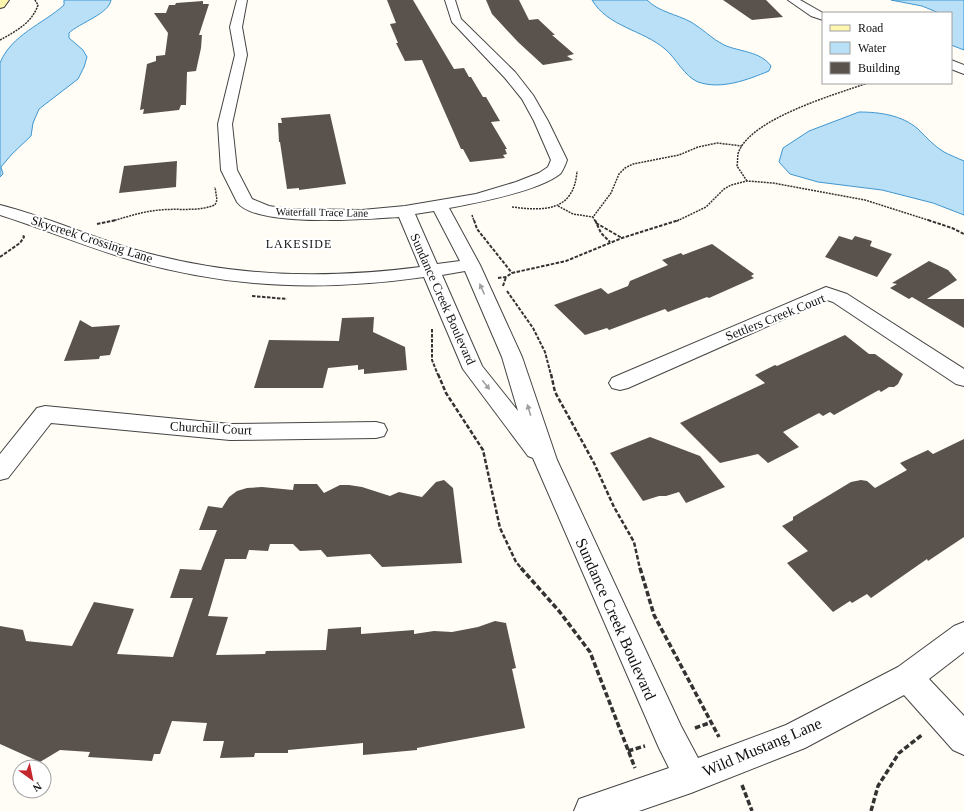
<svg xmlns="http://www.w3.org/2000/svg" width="964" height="811" font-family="Georgia,serif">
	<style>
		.water { fill: #b9e0f7; stroke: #3f96cf }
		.building { fill: #5a524d }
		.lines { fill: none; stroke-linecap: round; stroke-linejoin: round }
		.street-casing { stroke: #444; stroke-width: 2 }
		.secondary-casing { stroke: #333; stroke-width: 2 }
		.path-far3 { stroke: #333; stroke-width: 1.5; stroke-dasharray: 2 1; stroke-linecap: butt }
		.path-far2 { stroke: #333; stroke-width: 2; stroke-dasharray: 3.5 1.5; stroke-linecap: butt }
		.path-far1 { stroke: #333; stroke-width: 2.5; stroke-dasharray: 4.5 2; stroke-linecap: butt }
		.path { stroke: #333; stroke-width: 3.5; stroke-dasharray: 5.5 2.5; stroke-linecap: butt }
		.street { fill: #fff; fill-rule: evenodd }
		.secondary { fill: #fff6b0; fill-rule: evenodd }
		.oneway { fill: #a0a0a0 }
		.labels { text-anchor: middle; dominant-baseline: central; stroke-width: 4; stroke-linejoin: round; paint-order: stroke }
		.far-street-label { font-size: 11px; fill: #111; stroke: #fff }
		.far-neighbourhood-label { font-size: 12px; letter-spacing: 1px; fill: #111; stroke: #fff }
		.street-label { font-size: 13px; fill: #111; stroke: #fff }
		.near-street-label { font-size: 16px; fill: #111; stroke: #fff }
	</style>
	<rect width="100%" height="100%" fill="#fffdf5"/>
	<!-- water -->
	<g class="water">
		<path d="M 64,0 L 111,0 C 109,14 79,23 69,33 L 69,38 L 83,50 L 87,57 L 84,67 L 78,79 L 39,109 L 33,123 L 31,136 L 12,154 L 1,167 L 3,174 L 0,177 L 0,63 C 11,35 43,24 64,5 Z"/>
		<path d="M 592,0 L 647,0 C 659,12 676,14 691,22 C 703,29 712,39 724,45 C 740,52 760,51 771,66 L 769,71 C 747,80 721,90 698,82 C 684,76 676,58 665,49 C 643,30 608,27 592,0 Z"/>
		<polygon points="891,0 964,0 964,50 951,45 951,13 939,13 922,6"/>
		<path d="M 859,112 C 879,112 902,115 918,129 C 926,137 934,146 944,152 C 950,155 957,158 964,161 L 964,215 L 933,203 L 882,190 L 818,182 L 790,174 L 779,162 L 783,148 L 809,131 Z"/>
	</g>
	<!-- building -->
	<g class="building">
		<polygon points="387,0 413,0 454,69 464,68 469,77 471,77 483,97 486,97 500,121 491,122 507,149 505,149 507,154 503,155 505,158 470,162 463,149 461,149 422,60 405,61 396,43 398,43 390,24 396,23"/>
		<polygon points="486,0 519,0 529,20 538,19 555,35 552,35 574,54 567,56 573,60 543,65 518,42 492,14"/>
		<polygon points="723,0 766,0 783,17 752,20"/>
		<polygon points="203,1 203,4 209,4 199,35 202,35 201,48 196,71 187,72 186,105 181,105 179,110 143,114 144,109 140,110 147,64 156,61 156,56 165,55 168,33 154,13 166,13 169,5 175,5 176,3"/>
		<polygon points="330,114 346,184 299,190 299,188 287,189 280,142 279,142 278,123 282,123 281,118"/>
		<polygon points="177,161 176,187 119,193 124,166"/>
		<polygon points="839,236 852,240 855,236 872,241 870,246 892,254 877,277 825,257"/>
		<polygon points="712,244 754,274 751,276 754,278 709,298 707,297 668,312 665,309 609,330 607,328 585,335 554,305 601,288 608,294 628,286 630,281 668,265 662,260 681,253 683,255"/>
		<polygon points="929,261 948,270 957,280 927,299 964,299 964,328 912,297 909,299 890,288 897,284 892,283"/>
		<polygon points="374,317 373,332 405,347 407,370 364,374 364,369 358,370 358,365 328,368 323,388 254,388 269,340 339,341 342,318"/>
		<polygon points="80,320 92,327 120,325 110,355 100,356 99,359 64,361"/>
		<polygon points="845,335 869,354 875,354 903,374 898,384 894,387 889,387 881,392 879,390 834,415 830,412 823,416 819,413 783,432 799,447 768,463 758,454 720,463 680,423 765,383 755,375 775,365 777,366"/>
		<polygon points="650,437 700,456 725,487 686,503 679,492 666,496 659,496 643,501 610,453"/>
		<polygon points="964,439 964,537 928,561 927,559 871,598 867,594 852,603 850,601 833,612 787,563 808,551 782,526 793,520 793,517 851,482 861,480 867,481 875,488 907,470 900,463 928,450 933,454"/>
		<polygon points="444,480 453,488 462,563 382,567 370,554 327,557 321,550 300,551 293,544 270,544 268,551 249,550 246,559 225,559 208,616 228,617 216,655 265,654 266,651 326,650 328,629 361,627 361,634 414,630 414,634 434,631 452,632 478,627 495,621 506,623 516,668 512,669 525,728 417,748 417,750 363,755 363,743 288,750 288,753 255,753 254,757 220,758 224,741 203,741 207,723 172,721 160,754 154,754 152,761 88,757 90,752 60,750 40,762 0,744 0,626 23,630 26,641 72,646 94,602 134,609 117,654 173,657 193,598 170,598 180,569 201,570 217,530 199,530 208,506 222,508 229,497 237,491 247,488 262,487 293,490 294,484 317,484 324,493 340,485 349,485 362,487 390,496 399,492 422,497 436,482"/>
	</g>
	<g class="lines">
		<!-- street casing -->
		<g class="street-casing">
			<g id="street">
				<path d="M 237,0 L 247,0 L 242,27 L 247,55 L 232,124 L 237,170 L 252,199 L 269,206 L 288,209 L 362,210 L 405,206 L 476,194 L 516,182 L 539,173 L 548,167 L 551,160 L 534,121 L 522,99 L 505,78 L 452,22 L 445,0 L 455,0 L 461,19 L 515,72 L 533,95 L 548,121 L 567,160 C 565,165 563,171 560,174 C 539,191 476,203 449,208 L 480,265 L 522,357 L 557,460 L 681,726 L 698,758 L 786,725 L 898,667 L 954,626 L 964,622 L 964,652 L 929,679 L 964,716 L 964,755 L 953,750 L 904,695 L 805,748 L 691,793 L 639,811 L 574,811 L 579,799 L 669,768 L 659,748 L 533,458 L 528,456 L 463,369 L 424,277 C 324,291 237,289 138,262 C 91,249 47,230 0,215 L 0,205 C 44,216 86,235 129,248 C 227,277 319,280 420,267 L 399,217 C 369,219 255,228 237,202 L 221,170 L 218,124 L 235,55 L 230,27 ZM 434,211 L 460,261 L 437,264 L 415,214 ZM 465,271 L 502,357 L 518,411 L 482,366 L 442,275 Z"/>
				<polygon points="788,0 800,0 823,13 823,20 811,16"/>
				<polygon points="951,60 964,65 964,74 951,69"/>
				<polygon points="826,287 847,294 964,369 964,386 956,384 833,302 827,300 628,388 620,390 612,388 609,383 612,378"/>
				<polygon points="45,406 230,424 376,422 384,424 387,430 384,436 376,438 230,440 51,423 8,478 0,480 0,454 37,408"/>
			</g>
		</g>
		<!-- secondary casing -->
		<g class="secondary-casing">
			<polygon id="secondary" points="0,0 9,0 4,7 0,8"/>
		</g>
		<!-- path-far3 -->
		<g class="path-far3">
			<path d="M 0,40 C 16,31 32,23 38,5 L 35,0"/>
			<path d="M 747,181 L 737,166 C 738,161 737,155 739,151 C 753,118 836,94 868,83"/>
			<polyline points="558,206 573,214 593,217"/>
			<path d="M 512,207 C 544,211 574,212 577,171"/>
			<polyline points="472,215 474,221"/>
			<path d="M 112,221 C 127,217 144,211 160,210 C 179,208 197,212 215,205 L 217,200 L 215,187"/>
			<polyline points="595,221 593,217 611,193 619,174 625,168 633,164 679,155 698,147 717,143 742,146"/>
			<polyline points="677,221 706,207 724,189 731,185 747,181 773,183 865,200 931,221"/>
		</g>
		<!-- path-far2 -->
		<g class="path-far2">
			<polyline points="474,220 477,229 512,273"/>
			<polyline points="595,220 601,233 610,242"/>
			<polyline points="928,220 952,228 964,234"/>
			<polyline points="596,223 622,238"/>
			<polyline points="97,224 116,220"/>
			<polyline points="0,257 20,243 24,237 23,235"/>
			<polyline points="498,278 506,277 512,273 566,261 622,238 679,220"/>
			<polyline points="503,286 506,277"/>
			<polyline points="507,291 533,328 545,352 551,375"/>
			<polyline points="252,296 287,299"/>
			<polyline points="432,329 432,360 438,375"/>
		</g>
		<!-- path-far1 -->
		<g class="path-far1">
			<polyline points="438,374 446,393 483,450 500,528 516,562 522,569"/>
			<polyline points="551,374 555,392 594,463 614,507 634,542 640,569"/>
		</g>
		<!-- path -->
		<g class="path">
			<polyline points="521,568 559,611 590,652 635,768"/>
			<polyline points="640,568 654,615 719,737"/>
			<polyline points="695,728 712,722"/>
			<polyline points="628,751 645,746"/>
			<polyline points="742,785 752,811"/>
			<polyline points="871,811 878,786 899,753 923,734"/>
		</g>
		<!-- street -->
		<use href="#street" class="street"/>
		<!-- secondary -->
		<use href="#secondary" class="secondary"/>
	</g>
	<!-- one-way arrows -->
	<defs><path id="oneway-solid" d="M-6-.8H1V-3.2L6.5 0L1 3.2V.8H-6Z"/></defs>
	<g class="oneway">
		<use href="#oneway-solid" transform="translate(482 289) rotate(-114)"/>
		<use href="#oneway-solid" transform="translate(486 385) rotate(52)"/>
		<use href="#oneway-solid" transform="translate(529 410) rotate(-107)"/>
	</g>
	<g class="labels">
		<!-- far-street labels -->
		<g class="far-street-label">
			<text transform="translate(322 212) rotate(1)">Waterfall Trace Lane</text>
		</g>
		<!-- far-neighbourhood labels -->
		<g class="far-neighbourhood-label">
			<text x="299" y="244">LAKESIDE</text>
		</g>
		<!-- street labels -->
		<g class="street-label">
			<text transform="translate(92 239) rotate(18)">Skycreek Crossing Lane</text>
			<text transform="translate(443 299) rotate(66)">Sundance Creek Boulevard</text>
			<text transform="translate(775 317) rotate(-22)">Settlers Creek Court</text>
			<text transform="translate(211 428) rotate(3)">Churchill Court</text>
		</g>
		<!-- near-street labels -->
		<g class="near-street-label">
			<text transform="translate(616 619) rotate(66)">Sundance Creek Boulevard</text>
			<text transform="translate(762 747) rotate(-23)">Wild Mustang Lane</text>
		</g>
	</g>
	<!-- legend -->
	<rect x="822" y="12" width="130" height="72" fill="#ffffff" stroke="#a0a0a0"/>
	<rect x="830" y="25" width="20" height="6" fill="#fff6b0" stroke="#a0a0a0"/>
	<text x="858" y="32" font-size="12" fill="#111111">Road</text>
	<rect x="830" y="42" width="20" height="12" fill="#b9e0f7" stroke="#a0a0a0"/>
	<text x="858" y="52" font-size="12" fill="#111111">Water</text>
	<rect x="830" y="62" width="20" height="12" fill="#5a524d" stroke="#a0a0a0"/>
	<text x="858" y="72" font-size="12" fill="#111111">Building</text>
	<!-- north arrow -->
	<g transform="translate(32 779) rotate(147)"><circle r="19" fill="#ffffff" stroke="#a0a0a0"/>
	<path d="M0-3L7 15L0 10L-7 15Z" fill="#c4262e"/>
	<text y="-6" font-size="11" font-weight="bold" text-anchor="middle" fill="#111111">N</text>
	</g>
</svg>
